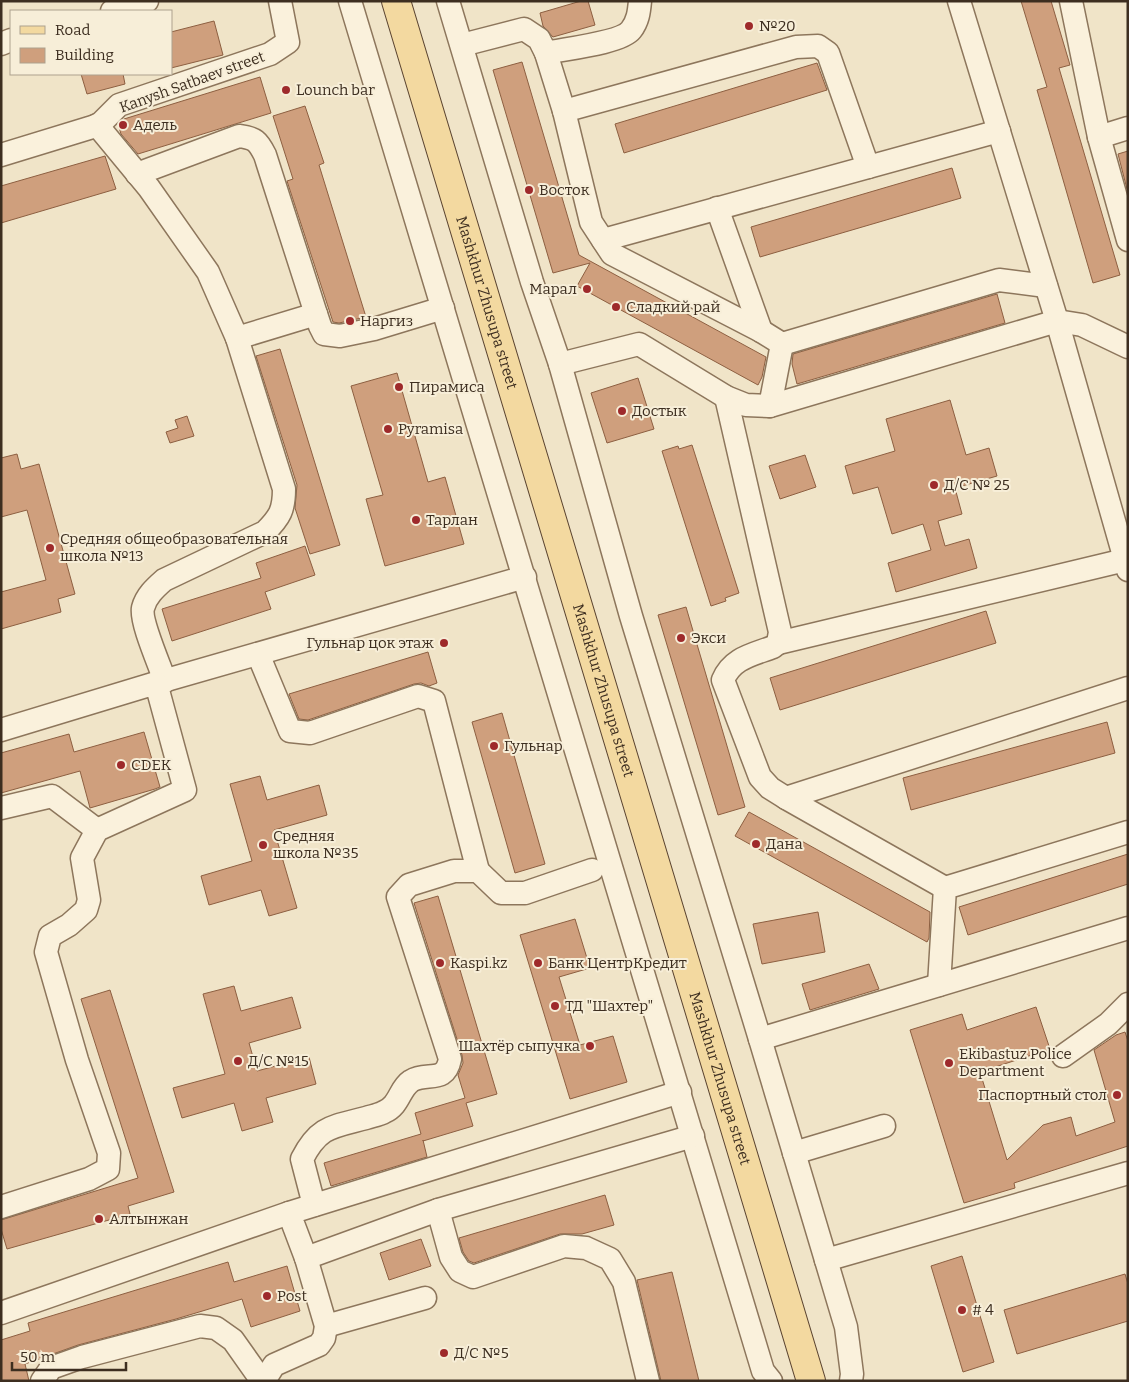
<svg xmlns="http://www.w3.org/2000/svg" width="1129" height="1382" font-family="Bitter,serif">
	<style>
		.building { fill: #cf9f7d; stroke: #8d5f41 }
		.lines { fill: none; stroke-linecap: round; stroke-linejoin: round }
		.minor-casing { stroke: #8d765c; stroke-width: 25 }
		.major-casing { stroke: #5b4430; stroke-width: 30 }
		.minor { stroke: #faf1dc; stroke-width: 22 }
		.major { stroke: #f3d9a0; stroke-width: 28 }
		.poi-dot { fill: #9e2a2b; stroke: #f7eed8; stroke-width: 2 }
		.labels { text-anchor: middle; dominant-baseline: central; stroke-width: 4; stroke-linejoin: round; paint-order: stroke }
		.poi-label { font-size: 15px; fill: #3d2e20; stroke: #f7eed8; text-anchor: start }
		.street-label { font-size: 15px; fill: #3d2e20; stroke: #f7eed8 }
	</style>
	<rect width="100%" height="100%" fill="#f0e4c8"/>
	<!-- building -->
	<g class="building">
		<polygon points="581,1 588,1 595,25 553,37 543,26 540,13"/>
		<polygon points="1021,1 1051,1 1070,65 1059,68 1120,275 1093,283 1037,90 1047,87"/>
		<polygon points="214,21 223,55 171,68 171,32"/>
		<polygon points="522,62 579,255 766,357 762,377 758,385 577,286 590,263 553,273 493,70"/>
		<polygon points="817,63 827,90 624,153 615,124"/>
		<polygon points="81,74 123,74 125,84 87,94"/>
		<polygon points="260,77 271,113 138,154 121,134 118,124 124,119"/>
		<polygon points="305,106 324,163 319,165 366,317 339,323 333,322 287,181 293,179 273,116"/>
		<polygon points="1128,151 1128,189 1127,189 1118,154"/>
		<polygon points="105,156 116,189 1,223 1,186"/>
		<polygon points="952,168 961,198 760,257 751,227"/>
		<polygon points="997,294 1005,323 797,384 792,364 793,354"/>
		<polygon points="280,349 340,545 310,554 295,508 297,485 256,356"/>
		<polygon points="397,373 428,482 445,477 464,544 385,566 366,499 383,495 351,386"/>
		<polygon points="638,378 654,429 607,443 591,393"/>
		<polygon points="950,400 966,455 989,448 997,476 955,488 962,514 938,521 945,546 969,539 977,568 896,592 888,563 931,550 923,524 892,534 878,487 853,494 845,466 895,451 886,419"/>
		<polygon points="187,416 194,436 170,443 166,432 178,428 175,420"/>
		<polygon points="692,445 739,593 725,598 726,601 711,606 662,451 678,446 679,449"/>
		<polygon points="17,454 21,469 39,464 75,594 58,599 61,612 1,629 1,592 46,580 27,510 1,517 1,458"/>
		<polygon points="805,455 816,487 780,499 769,466"/>
		<polygon points="305,546 315,575 265,592 271,609 172,641 162,609 261,578 256,563"/>
		<polygon points="686,607 745,807 718,815 658,615"/>
		<polygon points="986,611 996,643 780,710 770,678"/>
		<polygon points="428,652 437,683 429,686 421,683 414,684 308,720 299,719 289,694"/>
		<polygon points="502,713 545,864 515,873 472,722"/>
		<polygon points="1107,722 1115,753 911,810 903,778"/>
		<polygon points="144,732 160,787 155,789 90,808 80,771 1,793 1,753 69,734 74,752"/>
		<polygon points="260,776 267,800 319,785 327,815 274,830 297,908 269,916 261,890 209,905 201,876 252,861 230,784"/>
		<polygon points="749,812 930,912 929,938 927,942 735,836"/>
		<polygon points="1128,854 1128,884 968,935 959,907"/>
		<polygon points="438,896 497,1094 466,1103 473,1126 423,1141 423,1140 427,1157 331,1186 324,1163 421,1134 415,1113 465,1098 458,1075 463,1063 462,1055 414,903"/>
		<polygon points="818,912 825,952 762,964 753,924"/>
		<polygon points="575,919 590,968 559,977 580,1045 613,1036 627,1082 570,1099 520,935"/>
		<polygon points="869,964 879,989 810,1010 802,984"/>
		<polygon points="234,986 241,1011 292,997 301,1028 249,1043 257,1071 309,1057 316,1084 266,1098 273,1122 242,1131 234,1103 182,1118 173,1088 225,1074 203,994"/>
		<polygon points="110,990 174,1192 128,1206 130,1214 7,1249 1,1229 1,1220 138,1178 81,999"/>
		<polygon points="1036,1007 1050,1049 980,1072 1007,1160 1043,1125 1071,1117 1076,1136 1115,1122 1094,1050 1116,1035 1125,1032 1128,1041 1128,1146 1014,1183 1015,1188 964,1203 910,1030 962,1014 967,1030"/>
		<polygon points="605,1195 614,1225 582,1234 560,1234 474,1263 469,1261 463,1252 459,1238"/>
		<polygon points="421,1239 431,1266 389,1280 380,1253"/>
		<polygon points="962,1256 994,1362 963,1372 931,1266"/>
		<polygon points="228,1262 234,1282 287,1266 300,1311 251,1327 242,1299 176,1319 78,1345 25,1364 29,1381 1,1381 1,1340 30,1331 28,1323"/>
		<polygon points="672,1272 699,1381 661,1381 637,1280"/>
		<polygon points="1125,1274 1128,1284 1128,1321 1017,1354 1004,1310"/>
	</g>
	<g class="lines">
		<!-- minor casing -->
		<g class="minor-casing">
			<g id="minor">
				<polyline points="350,1 763,1371 771,1381"/>
				<polyline points="448,1 532,282 560,364 631,616 760,1039 846,1327 852,1374 851,1381"/>
				<polyline points="959,1 1057,321 1128,570"/>
				<polyline points="1071,1 1099,137 1128,240"/>
				<polyline points="112,11 147,1"/>
				<polyline points="1,44 11,40"/>
				<polyline points="462,45 524,29 539,39 546,53 564,111 591,222 612,254 761,331 782,344 999,280 1046,286"/>
				<path d="M 546,53 C 563,49 621,43 631,30 C 638,21 639,12 640,1"/>
				<polyline points="564,111 796,47 818,46 828,53 868,167"/>
				<path d="M 97,125 L 149,188 L 208,272 L 237,338 L 284,489 C 284,510 280,517 265,532 L 164,580 C 155,588 146,596 143,608 C 140,621 160,666 165,681"/>
				<polyline points="1099,137 1128,128"/>
				<polyline points="1,155 99,125 119,105 270,54 288,42 280,1"/>
				<path d="M 137,174 L 239,136 C 255,138 258,141 265,155 L 316,314"/>
				<polyline points="717,208 761,331"/>
				<polyline points="603,240 999,131"/>
				<polyline points="237,338 316,314 320,326 324,334 340,336 374,329 443,308"/>
				<polyline points="560,364 639,344 726,397 746,405 770,406 1057,321 1082,325 1128,347"/>
				<path d="M 726,397 L 780,632 L 778,643 L 773,647 C 752,655 732,658 723,680 L 760,777 L 770,788 L 786,798 L 945,888"/>
				<polyline points="770,406 782,344"/>
				<polyline points="778,643 1125,560"/>
				<polyline points="258,654 290,731 310,733 418,696 434,701 478,871"/>
				<polyline points="156,683 525,577"/>
				<polyline points="1,730 156,683 185,790 97,830 82,858 89,900 86,910 69,925 50,936 46,952 77,1060 109,1153 108,1169 89,1179 1,1207"/>
				<polyline points="786,798 1128,688"/>
				<polyline points="1,808 52,796 97,830"/>
				<polyline points="939,985 945,888 1128,832"/>
				<polyline points="760,1039 1128,928"/>
				<polyline points="1063,1056 1108,1024 1128,1004"/>
				<polyline points="794,1153 884,1126"/>
				<path d="M 314,1205 L 302,1159 C 319,1126 332,1127 366,1118 C 372,1116 379,1115 384,1112 C 400,1105 399,1089 411,1081 C 427,1071 445,1085 450,1059 L 398,897 L 409,885 L 454,871 L 478,871 L 501,893 L 525,893 L 592,870"/>
				<polyline points="438,1210 451,1257 460,1271 473,1277 564,1246 586,1248 610,1259 624,1282 648,1381"/>
				<polyline points="306,1258 438,1210 693,1136"/>
				<polyline points="826,1260 1128,1173"/>
				<polyline points="1,1313 289,1213"/>
				<polyline points="326,1326 425,1298"/>
				<polyline points="42,1381 51,1368 82,1357 200,1326 216,1328 233,1340 262,1381"/>
				<polyline points="264,1381 274,1365 319,1345 324,1338 326,1326 306,1258 289,1213 680,1092"/>
			</g>
		</g>
		<!-- major casing -->
		<g class="major-casing">
			<g id="major">
				<path id="s1" d="M 396,1 L 811,1381"/>
			</g>
		</g>
		<!-- minor -->
		<use href="#minor" class="minor"/>
		<!-- major -->
		<use href="#major" class="major"/>
	</g>
	<!-- markers -->
	<g class="poi-dot">
		<circle cx="749" cy="26" r="5"/>
		<circle cx="286" cy="90" r="5"/>
		<circle cx="123" cy="125" r="5"/>
		<circle cx="529" cy="190" r="5"/>
		<circle cx="587" cy="289" r="5"/>
		<circle cx="616" cy="307" r="5"/>
		<circle cx="350" cy="321" r="5"/>
		<circle cx="399" cy="387" r="5"/>
		<circle cx="622" cy="411" r="5"/>
		<circle cx="388" cy="429" r="5"/>
		<circle cx="934" cy="485" r="5"/>
		<circle cx="416" cy="520" r="5"/>
		<circle cx="50" cy="548" r="5"/>
		<circle cx="681" cy="638" r="5"/>
		<circle cx="444" cy="643" r="5"/>
		<circle cx="494" cy="746" r="5"/>
		<circle cx="121" cy="765" r="5"/>
		<circle cx="756" cy="844" r="5"/>
		<circle cx="263" cy="845" r="5"/>
		<circle cx="440" cy="963" r="5"/>
		<circle cx="538" cy="963" r="5"/>
		<circle cx="555" cy="1006" r="5"/>
		<circle cx="590" cy="1046" r="5"/>
		<circle cx="238" cy="1061" r="5"/>
		<circle cx="949" cy="1063" r="5"/>
		<circle cx="1117" cy="1095" r="5"/>
		<circle cx="99" cy="1219" r="5"/>
		<circle cx="267" cy="1296" r="5"/>
		<circle cx="962" cy="1310" r="5"/>
		<circle cx="444" cy="1353" r="5"/>
	</g>
	<g class="labels">
		<!-- poi labels -->
		<g class="poi-label">
			<text x="759" y="26">№20</text>
			<text x="296" y="90">Lounch bar</text>
			<text x="133" y="125">Адель</text>
			<text x="539" y="190">Восток</text>
			<text x="577" y="289" text-anchor="end">Марал</text>
			<text x="626" y="307">Сладкий рай</text>
			<text x="360" y="321">Наргиз</text>
			<text x="409" y="387">Пирамиса</text>
			<text x="632" y="411">Достык</text>
			<text x="398" y="429">Pyramisa</text>
			<text x="944" y="485">Д/С № 25</text>
			<text x="426" y="520">Тарлан</text>
			<text x="60" y="539">Средняя общеобразовательная<tspan x="60" dy="17">школа №13</tspan></text>
			<text x="691" y="638">Экси</text>
			<text x="434" y="643" text-anchor="end">Гульнар цок этаж</text>
			<text x="504" y="746">Гульнар</text>
			<text x="131" y="765">CDEK</text>
			<text x="273" y="836">Средняя<tspan x="273" dy="17">школа №35</tspan></text>
			<text x="766" y="844">Дана</text>
			<text x="450" y="963">Kaspi.kz</text>
			<text x="548" y="963">Банк ЦентрКредит</text>
			<text x="565" y="1006">ТД "Шахтер"</text>
			<text x="580" y="1046" text-anchor="end">Шахтёр сыпучка</text>
			<text x="959" y="1054">Ekibastuz Police<tspan x="959" dy="17">Department</tspan></text>
			<text x="248" y="1061">Д/С №15</text>
			<text x="1107" y="1095" text-anchor="end">Паспортный стол</text>
			<text x="109" y="1219">Алтынжан</text>
			<text x="277" y="1296">Post</text>
			<text x="972" y="1310"># 4</text>
			<text x="454" y="1353">Д/С №5</text>
		</g>
		<!-- street labels -->
		<g class="street-label">
			<text transform="translate(192 82) rotate(-20)">Kanysh Satbaev street</text>
			<text stroke="none"><textPath href="#s1" startOffset="315">Mashkhur Zhusupa street</textPath></text>
			<text stroke="none"><textPath href="#s1" startOffset="720">Mashkhur Zhusupa street</textPath></text>
			<text stroke="none"><textPath href="#s1" startOffset="1125">Mashkhur Zhusupa street</textPath></text>
		</g>
	</g>
	<!-- border -->
	<rect width="1129" height="1382" fill="none" stroke="#3d2e20" stroke-width="5"/>
	<!-- legend -->
	<rect x="10" y="10" width="162" height="65" fill="#f7eed8" stroke="#ada18e"/>
	<rect x="20" y="26" width="25" height="8" fill="#f3d9a0" stroke="#ada18e"/>
	<text x="55" y="35" font-size="15" fill="#3d2e20">Road</text>
	<rect x="20" y="48" width="25" height="15" fill="#cf9f7d" stroke="#ada18e"/>
	<text x="55" y="60" font-size="15" fill="#3d2e20">Building</text>
	<!-- scale -->
	<path d="M12 1362v8h114v-8" fill="none" stroke="#3d2e20" stroke-width="2.5"/>
	<text x="20" y="1362" font-size="15" fill="#3d2e20" stroke="#f7eed8" stroke-width="4" paint-order="stroke">50 m</text>
</svg>
